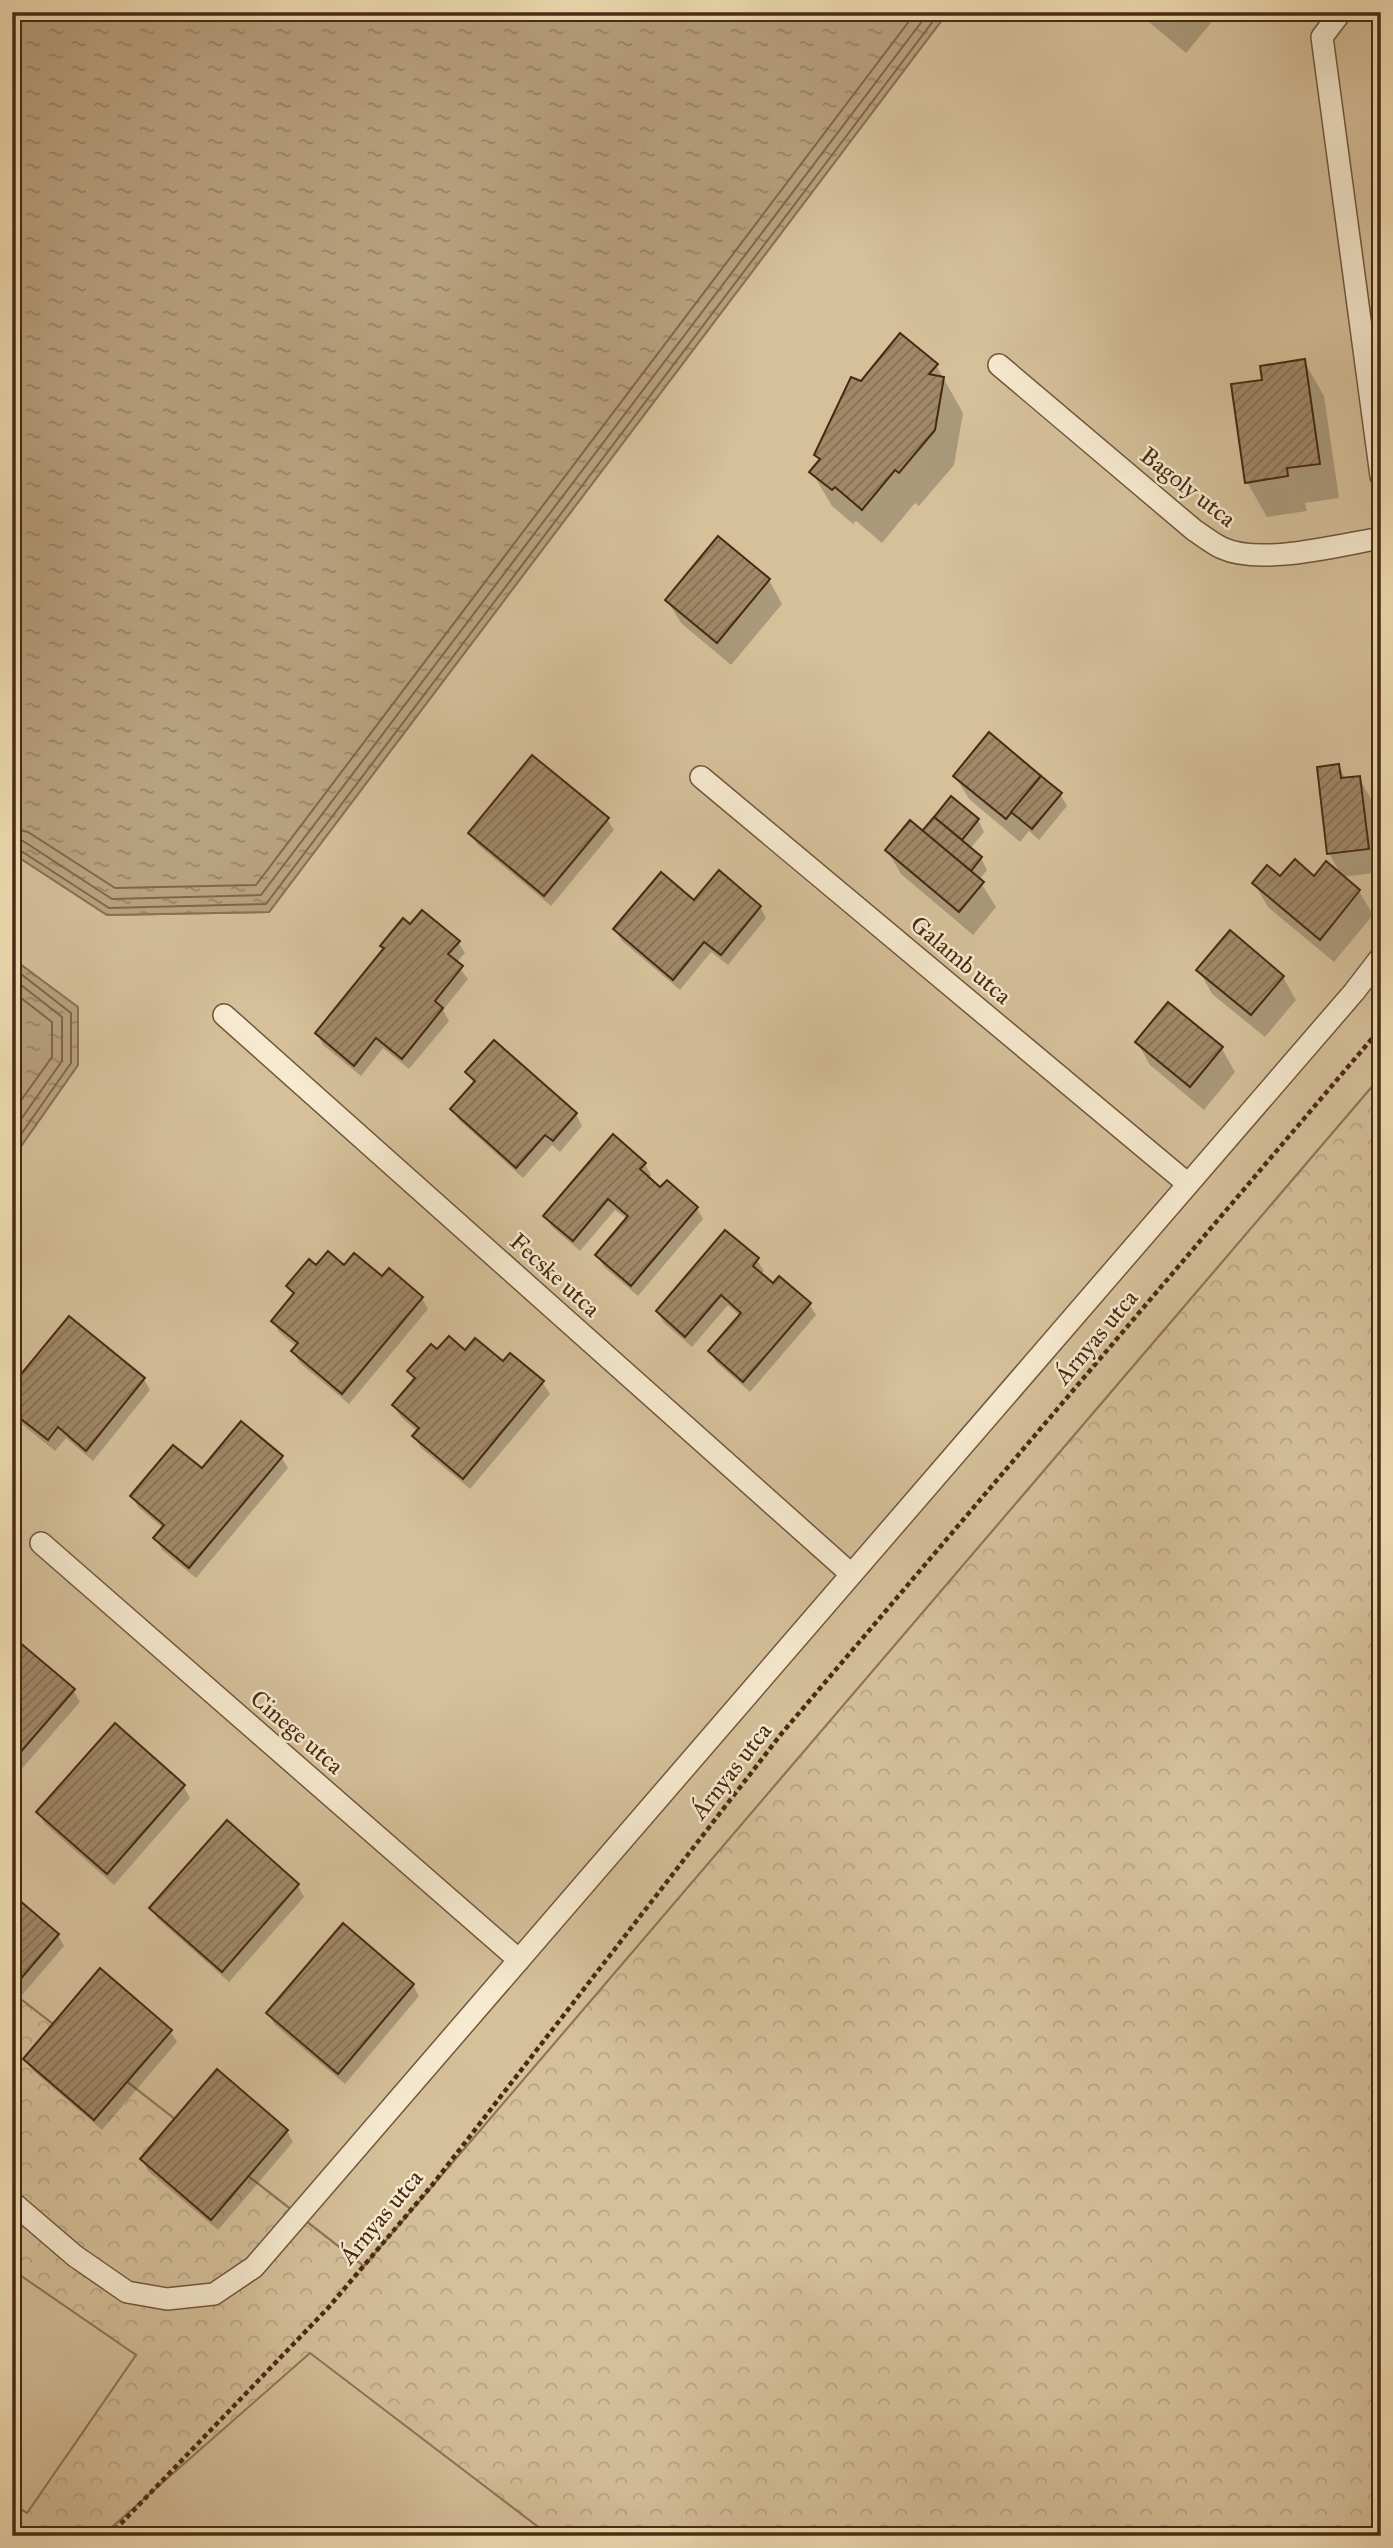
<svg xmlns="http://www.w3.org/2000/svg" width="1393" height="2548" font-family="'IM FELL Great Primer',serif">
	<style>
		.forest { fill: url(#forest-crowns); stroke: #8e7556; stroke-width: 2 }
		.garden { fill: #d5c09a; stroke: #8e7556; stroke-width: 2 }
		.water { fill: url(#water-ripples); stroke: #8b7154; stroke-width: 2 }
		.shadow { fill: #0003 }
		.lines { fill: none; stroke-linecap: round; stroke-linejoin: round }
		.shore { stroke: #806649; stroke-width: 2 }
		.building { fill: url(#building-hatch); stroke: #482a13; stroke-width: 2 }
		.lane-casing { stroke: #72573c; stroke-width: 24 }
		.path { stroke: #482a13; stroke-width: 4.5; stroke-dasharray: 5 3.5; stroke-linecap: butt }
		.lane { stroke: #f7ead0; stroke-width: 21 }
		.labels { text-anchor: middle; dominant-baseline: central; stroke-width: 5; stroke-linejoin: round; paint-order: stroke }
		.street-label { font-size: 24px; fill: #482a13; stroke: #f7ead0 }
	</style>
	<defs>
		<pattern id="forest-crowns" width="20" height="18" patternUnits="userSpaceOnUse" patternTransform="scale(1.75)"><rect width="20" height="18" fill="#d5c09a"/><path d="M2 6a3 3 0 1 1 6 0M12 15a3 3 0 1 1 6 0" fill="none" stroke="#b8a584"/></pattern>
		<pattern id="water-ripples" width="26" height="14" patternUnits="userSpaceOnUse" patternTransform="scale(1.75)"><rect width="26" height="14" fill="#b8a17f"/><path d="M2 4q2-2 4 0t4 0M15 11q2-2 4 0t4 0" fill="none" stroke="#988367"/></pattern>
		<pattern id="building-hatch" width="6" height="6" patternUnits="userSpaceOnUse" patternTransform="scale(1.75)"><rect width="6" height="6" fill="#a08868"/><path d="M-1 1l2-2M0 6l6-6M5 7l2-2" fill="none" stroke="#846f54"/></pattern>
	</defs>
	<rect width="100%" height="100%" fill="#f2dfb6"/>
	<filter id="stains"><feTurbulence type="fractalNoise" baseFrequency=".00286" numOctaves="4"/><feColorMatrix values="0 0 0 0 .2 0 0 0 0 .09 0 0 0 0 .02 0 0 0 .5 -.17"/></filter>
	<radialGradient id="worn" r=".72"><stop offset=".6" stop-color="#630" stop-opacity="0"/><stop offset="1" stop-color="#630" stop-opacity=".3"/></radialGradient>
	<!-- forest -->
	<polygon class="forest" points="1381,1076 1381,2536 550,2536 310,2354 102,2536 12,2536 12,1992 364,2266"/>
	<!-- garden -->
	<g class="garden">
		<polygon points="948,12 1381,12 1381,1076 364,2266 12,1992 12,1159 78,1065 78,1008 12,958 12,853 107,915 269,912"/>
		<polygon points="14,2271 136,2355 27,2513 12,2503 12,2274"/>
		<polygon points="310,2353 550,2536 102,2536"/>
	</g>
	<!-- water -->
	<g class="water">
		<polygon points="12,12 948,12 269,912 107,915 12,853"/>
		<polygon points="12,958 78,1007 78,1065 12,1159"/>
	</g>
	<!-- shadow -->
	<g class="shadow">
		<polygon points="1137,12 1220,12 1186,53"/>
		<polygon points="1304,361 1324,396 1339,498 1305,503 1307,511 1267,517 1247,482 1264,381"/>
		<polygon points="936,365 963,413 954,465 919,506 915,503 882,543 856,521 853,524 832,506 812,472 820,462 816,455 861,383"/>
		<polygon points="769,580 782,604 731,665 681,623 667,600"/>
		<polygon points="1339,766 1346,780 1359,778 1372,801 1381,872 1342,877 1329,853"/>
		<polygon points="955,776 1060,794 1067,806 1039,840 1029,831 1020,842 969,799"/>
		<polygon points="951,799 978,820 984,832 970,849 981,858 987,870 979,880 996,907 973,935 901,874 887,850 922,833"/>
		<polygon points="607,819 614,830 551,906 477,844 470,833"/>
		<polygon points="1326,864 1359,891 1373,915 1334,962 1268,907 1254,883 1281,879 1315,878"/>
		<polygon points="694,902 760,907 766,918 728,965 711,952 680,990 622,941 615,930"/>
		<polygon points="411,926 458,942 465,953 456,963 468,979 443,1010 449,1021 409,1069 383,1048 361,1076 323,1045 317,1033 385,950 383,946"/>
		<polygon points="1199,970 1283,977 1296,1000 1265,1037 1212,994"/>
		<polygon points="1137,1042 1222,1049 1235,1072 1204,1110 1150,1065"/>
		<polygon points="467,1072 576,1114 582,1126 560,1152 552,1145 523,1178 459,1120 452,1109 474,1084"/>
		<polygon points="645,1164 651,1175 648,1179 661,1190 697,1208 703,1219 638,1296 604,1267 597,1255 628,1220 615,1210 580,1251 552,1227 545,1216"/>
		<polygon points="757,1260 764,1271 760,1275 773,1286 809,1304 816,1315 750,1392 716,1362 710,1351 740,1316 728,1305 692,1347 664,1323 658,1312"/>
		<polygon points="316,1267 344,1268 422,1298 428,1309 349,1404 300,1363 293,1352 297,1347 279,1332 273,1321 294,1296 288,1287"/>
		<polygon points="438,1352 465,1353 503,1364 510,1355 543,1383 550,1394 470,1489 421,1448 414,1436 418,1432 401,1417 394,1406 415,1381 409,1371"/>
		<polygon points="144,1379 150,1390 93,1461 66,1438 55,1451 12,1416 12,1388"/>
		<polygon points="281,1457 288,1468 196,1578 162,1550 156,1538 164,1529 138,1507 132,1496 202,1471"/>
		<polygon points="12,1638 73,1690 80,1702 12,1780"/>
		<polygon points="115,1725 184,1787 190,1798 114,1885 45,1824 38,1812"/>
		<polygon points="227,1823 298,1886 304,1897 229,1982 158,1919 151,1908"/>
		<polygon points="12,1896 58,1935 64,1946 12,2007"/>
		<polygon points="413,1985 419,1996 345,2084 275,2025 268,2013"/>
		<polygon points="170,2031 177,2042 102,2130 32,2070 25,2059"/>
		<polygon points="287,2131 293,2142 218,2230 148,2171 142,2159"/>
	</g>
	<g class="lines">
		<!-- shore -->
		<g class="shore">
			<polyline points="12,828 28,832 115,888 256,885 916,12"/>
			<polyline points="12,839 23,841 112,899 261,895 929,12"/>
			<polyline points="12,848 18,849 109,908 266,904 940,12"/>
			<polyline points="12,967 71,1013 71,1063 12,1147"/>
			<polyline points="12,978 62,1017 62,1061 12,1132"/>
			<polyline points="12,991 52,1022 52,1057 12,1113"/>
		</g>
	</g>
	<!-- building -->
	<g class="building">
		<polygon points="1156,12 1171,12 1165,20"/>
		<polygon points="900,333 938,364 929,374 944,377 935,430 899,473 895,470 862,510 835,487 832,490 809,472 820,459 814,455 851,377 861,381"/>
		<polygon points="1305,359 1320,464 1287,468 1288,476 1245,483 1231,384 1262,380 1260,366"/>
		<polygon points="718,536 770,579 717,643 665,600"/>
		<polygon points="989,732 1041,776 1006,819 953,776"/>
		<polygon points="532,755 609,818 544,896 468,833"/>
		<polygon points="1339,764 1341,778 1360,776 1369,849 1327,854 1317,767"/>
		<polygon points="1041,776 1062,793 1032,829 1011,812"/>
		<polygon points="951,796 979,819 962,840 934,817"/>
		<polygon points="934,817 982,857 971,871 922,831"/>
		<polygon points="910,820 984,882 959,912 885,850"/>
		<polygon points="1295,859 1314,876 1326,861 1360,890 1320,940 1252,883 1267,865 1280,876"/>
		<polygon points="719,870 761,906 721,955 704,942 673,980 613,929 661,872 694,900"/>
		<polygon points="422,910 460,941 448,954 463,966 435,1001 443,1008 402,1059 376,1038 354,1066 315,1033 384,948 380,946 403,918 410,924"/>
		<polygon points="1230,930 1284,976 1251,1015 1196,970"/>
		<polygon points="1168,1002 1223,1047 1190,1087 1135,1042"/>
		<polygon points="494,1040 577,1113 553,1141 545,1135 516,1168 450,1109 475,1081 465,1072"/>
		<polygon points="613,1134 646,1163 640,1169 660,1187 667,1180 698,1207 631,1286 595,1255 628,1216 608,1199 573,1241 543,1216"/>
		<polygon points="725,1230 759,1258 753,1266 773,1283 779,1276 811,1303 743,1382 708,1351 741,1313 721,1295 685,1337 656,1311"/>
		<polygon points="328,1251 344,1265 354,1253 382,1276 389,1268 423,1297 342,1394 291,1351 298,1343 271,1321 294,1293 286,1286 309,1259 316,1265"/>
		<polygon points="69,1316 145,1378 86,1451 58,1427 48,1440 12,1412 12,1385"/>
		<polygon points="449,1336 465,1350 475,1338 503,1361 510,1353 544,1381 463,1479 412,1436 419,1428 392,1405 415,1378 407,1371 431,1344 437,1349"/>
		<polygon points="241,1421 283,1456 189,1568 153,1538 164,1525 130,1496 173,1445 202,1468"/>
		<polygon points="12,1636 75,1689 12,1762"/>
		<polygon points="115,1723 185,1785 107,1874 36,1812"/>
		<polygon points="227,1820 299,1884 222,1972 149,1908"/>
		<polygon points="12,1894 59,1934 12,1989"/>
		<polygon points="343,1923 414,1984 338,2074 266,2013"/>
		<polygon points="100,1968 172,2030 94,2120 23,2059"/>
		<polygon points="217,2069 288,2130 211,2220 140,2159"/>
	</g>
	<g class="lines">
		<!-- lane casing -->
		<g class="lane-casing">
			<g id="lane">
				<polyline points="1341,12 1322,37 1381,476"/>
				<path d="M 999,365 L 1194,530 C 1203,536 1213,544 1222,548 C 1261,566 1339,545 1381,538"/>
				<polyline points="701,777 1188,1184"/>
				<polyline points="224,1015 851,1574"/>
				<polyline points="41,1543 519,1960"/>
				<polyline points="12,2202 75,2256 127,2292 167,2299 214,2294 254,2267 1354,992 1381,957"/>
			</g>
		</g>
		<!-- path -->
		<polyline class="path" points="109,2536 328,2308 433,2184 782,1733 1381,1028"/>
		<!-- lane -->
		<use href="#lane" class="lane"/>
	</g>
	<g class="labels">
		<!-- street labels -->
		<g class="street-label">
			<text transform="translate(1188 487) rotate(38)">Bagoly utca</text>
			<text transform="translate(961 960) rotate(40)">Galamb utca</text>
			<text transform="translate(555 1275) rotate(42)">Fecske utca</text>
			<text transform="translate(1096 1337) rotate(-50)">Árnyas utca</text>
			<text transform="translate(297 1732) rotate(41)">Cinege utca</text>
			<text transform="translate(731 1771) rotate(-52)">Árnyas utca</text>
			<text transform="translate(381 2217) rotate(-50)">Árnyas utca</text>
		</g>
	</g>
	<!-- margin -->
	<rect width="1393" height="2548" fill="none" stroke="#f2dfb6" stroke-width="42"/>
	<rect x="14" y="14" width="1365" height="2520" fill="none" stroke="#482a13" stroke-width="3.5"/>
	<rect x="21" y="21" width="1351" height="2506" fill="none" stroke="#482a13" stroke-width="2"/>
	<rect width="100%" height="100%" filter="url(#stains)"/>
	<rect width="100%" height="100%" fill="url(#worn)"/>
</svg>
